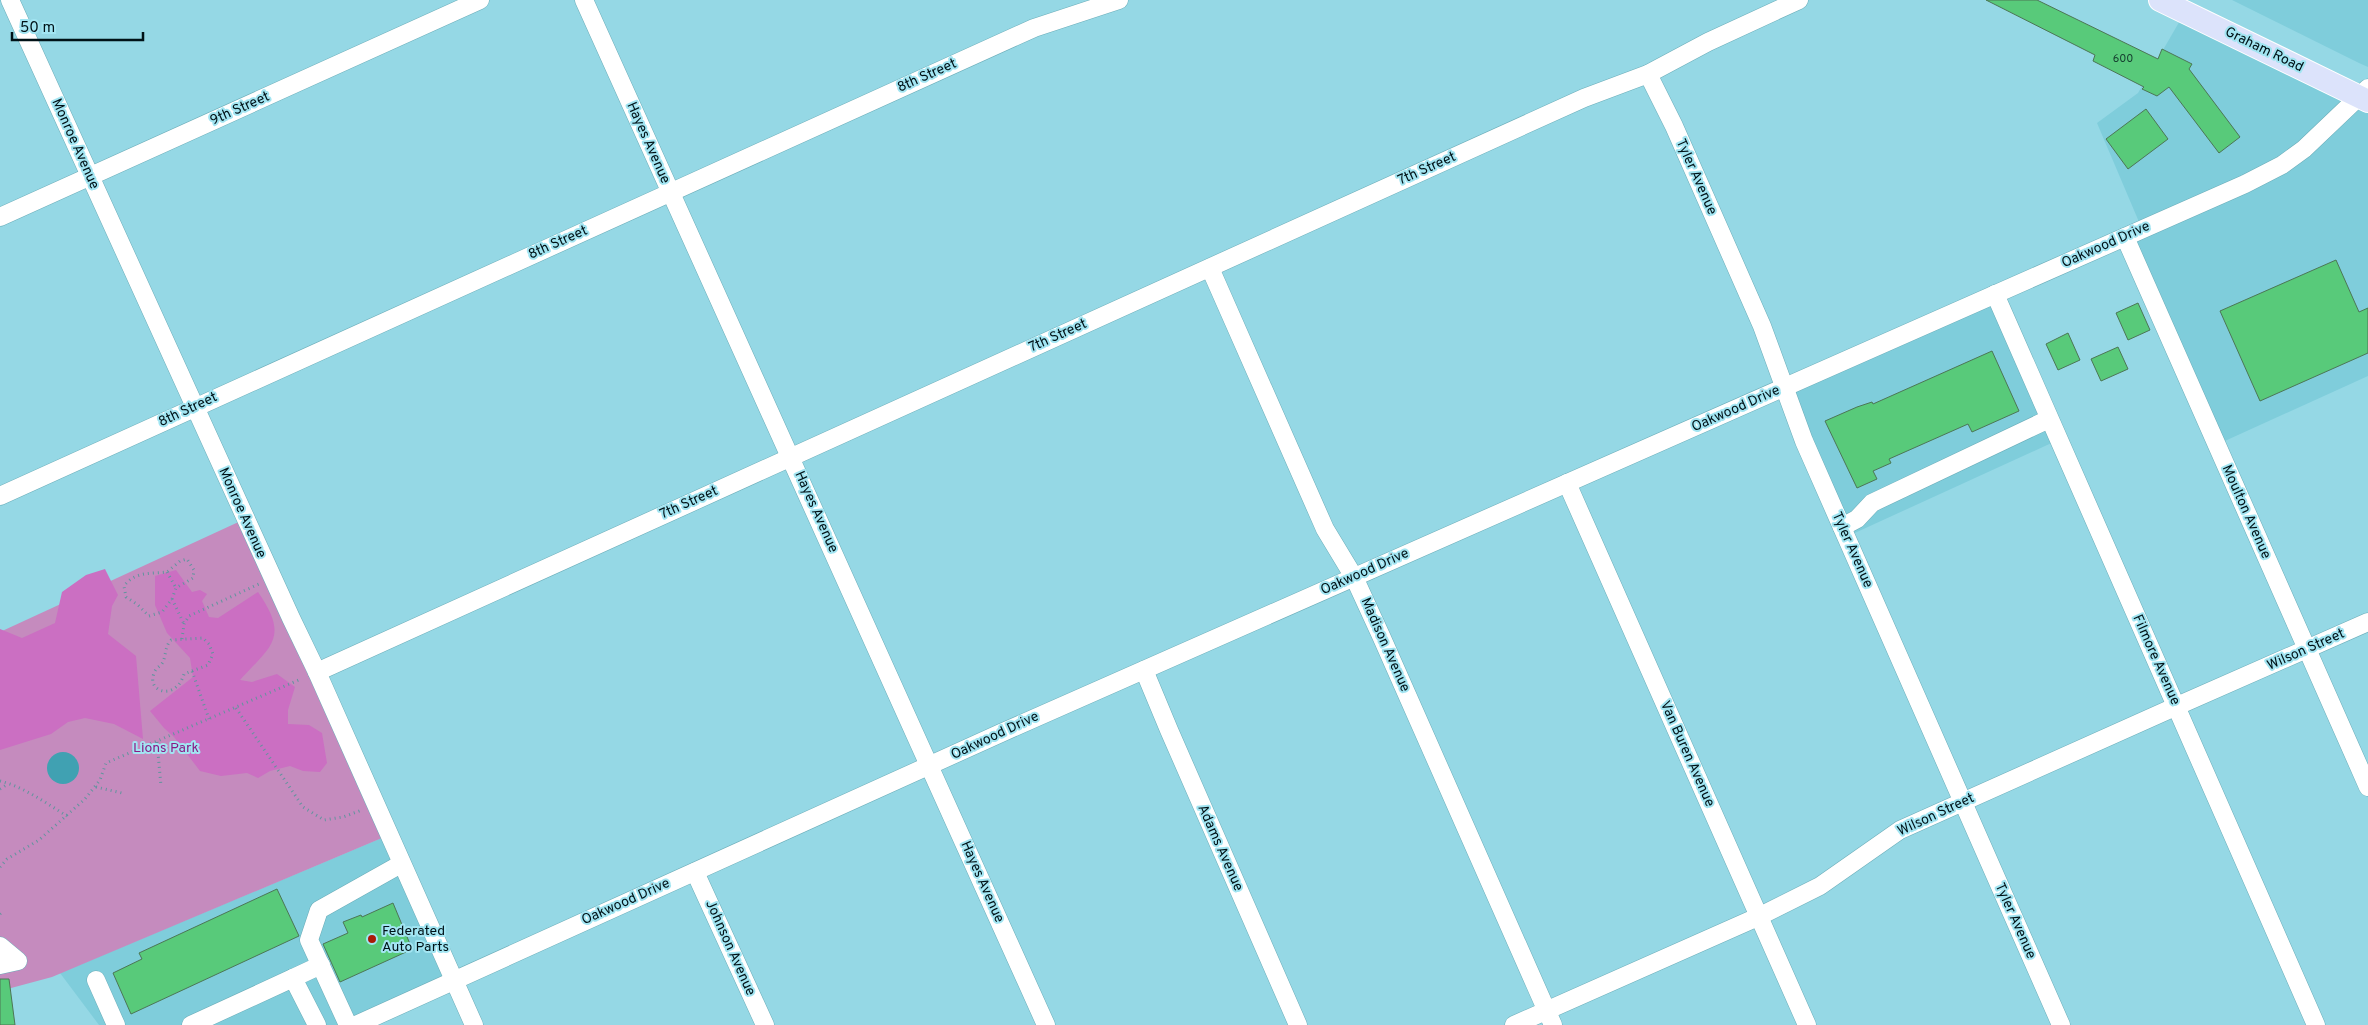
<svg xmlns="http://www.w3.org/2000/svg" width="2368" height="1025" font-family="Overpass,sans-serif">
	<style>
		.built { fill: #7fcddb }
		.green { fill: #c58bbe }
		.forest { fill: #cb6fc2 }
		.water { fill: #40a1b2 }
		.building { fill: #58ca7a; stroke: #4c7655 }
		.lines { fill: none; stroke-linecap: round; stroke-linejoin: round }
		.minor-casing { stroke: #6badb9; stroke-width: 19 }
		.major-casing { stroke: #fff; stroke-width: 24 }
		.path { stroke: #62949e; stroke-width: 3; stroke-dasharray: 1 4; stroke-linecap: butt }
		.minor { stroke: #fff; stroke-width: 18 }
		.major { stroke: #dce3fb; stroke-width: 22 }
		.poi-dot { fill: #aa1908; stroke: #a2e5f2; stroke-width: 2 }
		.labels { text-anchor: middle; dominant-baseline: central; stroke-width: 4; stroke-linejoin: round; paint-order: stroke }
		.number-label { font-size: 11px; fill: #164030 }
		.street-label { font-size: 14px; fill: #001217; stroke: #a2e5f2 }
		.park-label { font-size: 14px; fill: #8a1a84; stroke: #a2e5f2 }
		.poi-label { font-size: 14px; fill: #001217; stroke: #a2e5f2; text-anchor: start }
	</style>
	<rect width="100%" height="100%" fill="#95d8e5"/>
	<!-- built -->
	<g class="built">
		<polygon points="2232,0 2368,0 2368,67 2359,63"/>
		<polygon points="2185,12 2368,101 2368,376 2216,445 2125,237 2142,229 2097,123 2138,93"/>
		<polygon points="1995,294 2058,440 1846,537 1785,388"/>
		<polygon points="389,835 454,980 356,1025 99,1025 60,973"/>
	</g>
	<!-- green -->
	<polygon class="green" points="245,519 389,835 52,977 0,991 0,632"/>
	<!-- forest -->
	<g class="forest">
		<polygon points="105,569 118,595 112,606 108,634 136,656 143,739 114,724 85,718 68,722 51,734 0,750 0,629 22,638 55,623 62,592 86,575"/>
		<path d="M 176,570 L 192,592 L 200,590 L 207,594 L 202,601 L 209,617 L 218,618 L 258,592 C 290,638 271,646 240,680 L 252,682 L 277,674 L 295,687 L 288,710 L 288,724 L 309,725 L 322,733 L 327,763 L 320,772 L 303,771 L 290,766 L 270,771 L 258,778 L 247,773 L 221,776 L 200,771 L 174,737 L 164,728 L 150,711 L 193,677 L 190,658 L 167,633 L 155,605 L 155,576 Z"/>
	</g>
	<!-- water -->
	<circle class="water" cx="63" cy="768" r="16"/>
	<!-- building -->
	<g class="building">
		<polygon points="1986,0 2037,0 2158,59 2162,49 2192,64 2189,69 2240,137 2219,153 2169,87 2157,96 2142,89 2144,87 2093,61 2095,55"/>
		<polygon points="2146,109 2168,139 2128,169 2106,139"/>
		<polygon points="2336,260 2359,312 2368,308 2368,353 2260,401 2220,311"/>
		<polygon points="2138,303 2150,330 2128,340 2116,313"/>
		<polygon points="2068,333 2080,360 2058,370 2046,344"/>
		<polygon points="2118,347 2128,369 2101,381 2091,359"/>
		<polygon points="1992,351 2019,411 1972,432 1968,424 1889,459 1891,463 1873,471 1877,479 1857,488 1825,421 1857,407 1872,402 1873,404"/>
		<polygon points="277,889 299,936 131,1014 113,973 142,959 139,953"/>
		<polygon points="393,903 410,944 406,952 340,982 323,944 348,933 343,922 361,915 362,917"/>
		<polygon points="0,979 9,979 15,1025 0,1025"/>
	</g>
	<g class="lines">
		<!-- minor casing -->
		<g class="minor-casing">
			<g id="minor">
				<polyline points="10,0 291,618 317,672 474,1025"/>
				<polyline points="584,0 1046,1025"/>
				<polyline points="1648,74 1674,126 1762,326 1804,441 2061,1025"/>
				<polyline points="0,217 480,0"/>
				<polyline points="2125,237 2368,787"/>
				<polyline points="1210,268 1325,529 1354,577 1382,638 1553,1025"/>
				<polyline points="1995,294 2316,1025"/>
				<polyline points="1567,483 1807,1025"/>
				<polyline points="0,496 1034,28 1119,0"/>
				<polyline points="1842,527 1857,519 1872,503 2049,419"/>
				<polyline points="1144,670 1169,730 1298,1025"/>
				<polyline points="317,672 1584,98 1648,74 1708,42 1799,0"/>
				<polyline points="695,872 765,1025"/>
				<polyline points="0,946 18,961 0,965"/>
				<polyline points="96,980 116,1025"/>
				<polyline points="191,1025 293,978"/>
				<polyline points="317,1025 293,978 321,965"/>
				<polyline points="348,1025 309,940 319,910 401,864"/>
				<polyline points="356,1025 1001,733 2245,184 2282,165 2304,149 2368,88"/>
				<polyline points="1514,1025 1760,916 1820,886 1900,830 2177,706 2368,622"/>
			</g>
		</g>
		<!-- major casing -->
		<g class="major-casing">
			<polyline id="major" points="2160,0 2368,101"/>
		</g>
		<!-- path -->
		<g class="path">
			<polyline points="167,572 176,588"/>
			<path d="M 172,599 L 176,588 L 193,578 L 194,570 L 187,559 L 180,561 L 167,572 C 151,574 135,571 124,586 L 126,597 L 138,605 L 149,616 L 162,612 L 172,599 L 184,624"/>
			<polyline points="182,639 184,624 189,616 259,584"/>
			<path d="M 192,671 L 208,665 L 213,654 L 209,644 L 203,638 L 171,640 C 165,646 166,655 163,662 C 161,666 157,667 155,671 C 144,692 176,702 184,674 L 192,671 L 209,719"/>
			<polyline points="236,708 303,807 324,820 343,817 362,810"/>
			<polyline points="157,742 161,786"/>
			<path d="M 0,781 C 24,787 46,803 67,816"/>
			<polyline points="96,787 122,793"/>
			<polyline points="0,789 8,784"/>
			<polyline points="0,867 7,859 39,840 85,799 100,780 106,763 301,679"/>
			<polyline points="0,914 3,911"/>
		</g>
		<!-- minor -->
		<use href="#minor" class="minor"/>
		<!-- major -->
		<use href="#major" class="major"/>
	</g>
	<!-- markers -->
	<circle class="poi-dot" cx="372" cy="939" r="5"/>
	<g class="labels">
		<!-- number labels -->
		<g class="number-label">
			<text x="2123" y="59">600</text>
		</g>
		<!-- street labels -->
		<g class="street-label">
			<text transform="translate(2264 50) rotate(26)">Graham Road</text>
			<text transform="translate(927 76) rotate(-24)">8th Street</text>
			<text transform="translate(240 109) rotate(-24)">9th Street</text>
			<text transform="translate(648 143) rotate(66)">Hayes Avenue</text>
			<text transform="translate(75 144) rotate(66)">Monroe Avenue</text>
			<text transform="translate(1427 169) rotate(-24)">7th Street</text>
			<text transform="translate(1696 177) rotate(66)">Tyler Avenue</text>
			<text transform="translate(558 243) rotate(-24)">8th Street</text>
			<text transform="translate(2106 245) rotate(-24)">Oakwood Drive</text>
			<text transform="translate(1058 336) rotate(-24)">7th Street</text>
			<text transform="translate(1736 409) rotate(-24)">Oakwood Drive</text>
			<text transform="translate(188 410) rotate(-25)">8th Street</text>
			<text transform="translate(689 503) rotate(-24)">7th Street</text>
			<text transform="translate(816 512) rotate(66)">Hayes Avenue</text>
			<text transform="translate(2246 512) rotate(66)">Moulton Avenue</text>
			<text transform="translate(242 513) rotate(66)">Monroe Avenue</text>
			<text transform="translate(1852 550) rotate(66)">Tyler Avenue</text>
			<text transform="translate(1365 572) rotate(-24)">Oakwood Drive</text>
			<text transform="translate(1385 645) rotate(66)">Madison Avenue</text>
			<text transform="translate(2306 650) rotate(-24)">Wilson Street</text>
			<text transform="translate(2156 660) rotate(66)">Filmore Avenue</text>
			<text transform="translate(995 736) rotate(-25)">Oakwood Drive</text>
			<text transform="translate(1687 754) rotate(66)">Van Buren Avenue</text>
			<text transform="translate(1936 815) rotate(-25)">Wilson Street</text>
			<text transform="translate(1220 848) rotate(66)">Adams Avenue</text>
			<text transform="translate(982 882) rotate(66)">Hayes Avenue</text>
			<text transform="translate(626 902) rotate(-24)">Oakwood Drive</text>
			<text transform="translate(2015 921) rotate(66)">Tyler Avenue</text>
			<text transform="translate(730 948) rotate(66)">Johnson Avenue</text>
		</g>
		<!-- park labels -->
		<g class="park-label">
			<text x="166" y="748">Lions Park</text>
		</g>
		<!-- poi labels -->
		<g class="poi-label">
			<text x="382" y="931">Federated<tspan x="382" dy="16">Auto Parts</tspan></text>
		</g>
	</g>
	<!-- scale -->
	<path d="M12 32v8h131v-8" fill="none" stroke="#001217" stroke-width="2.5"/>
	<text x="20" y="32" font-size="15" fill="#001217" stroke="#a2e5f2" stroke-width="4" paint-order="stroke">50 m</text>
</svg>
